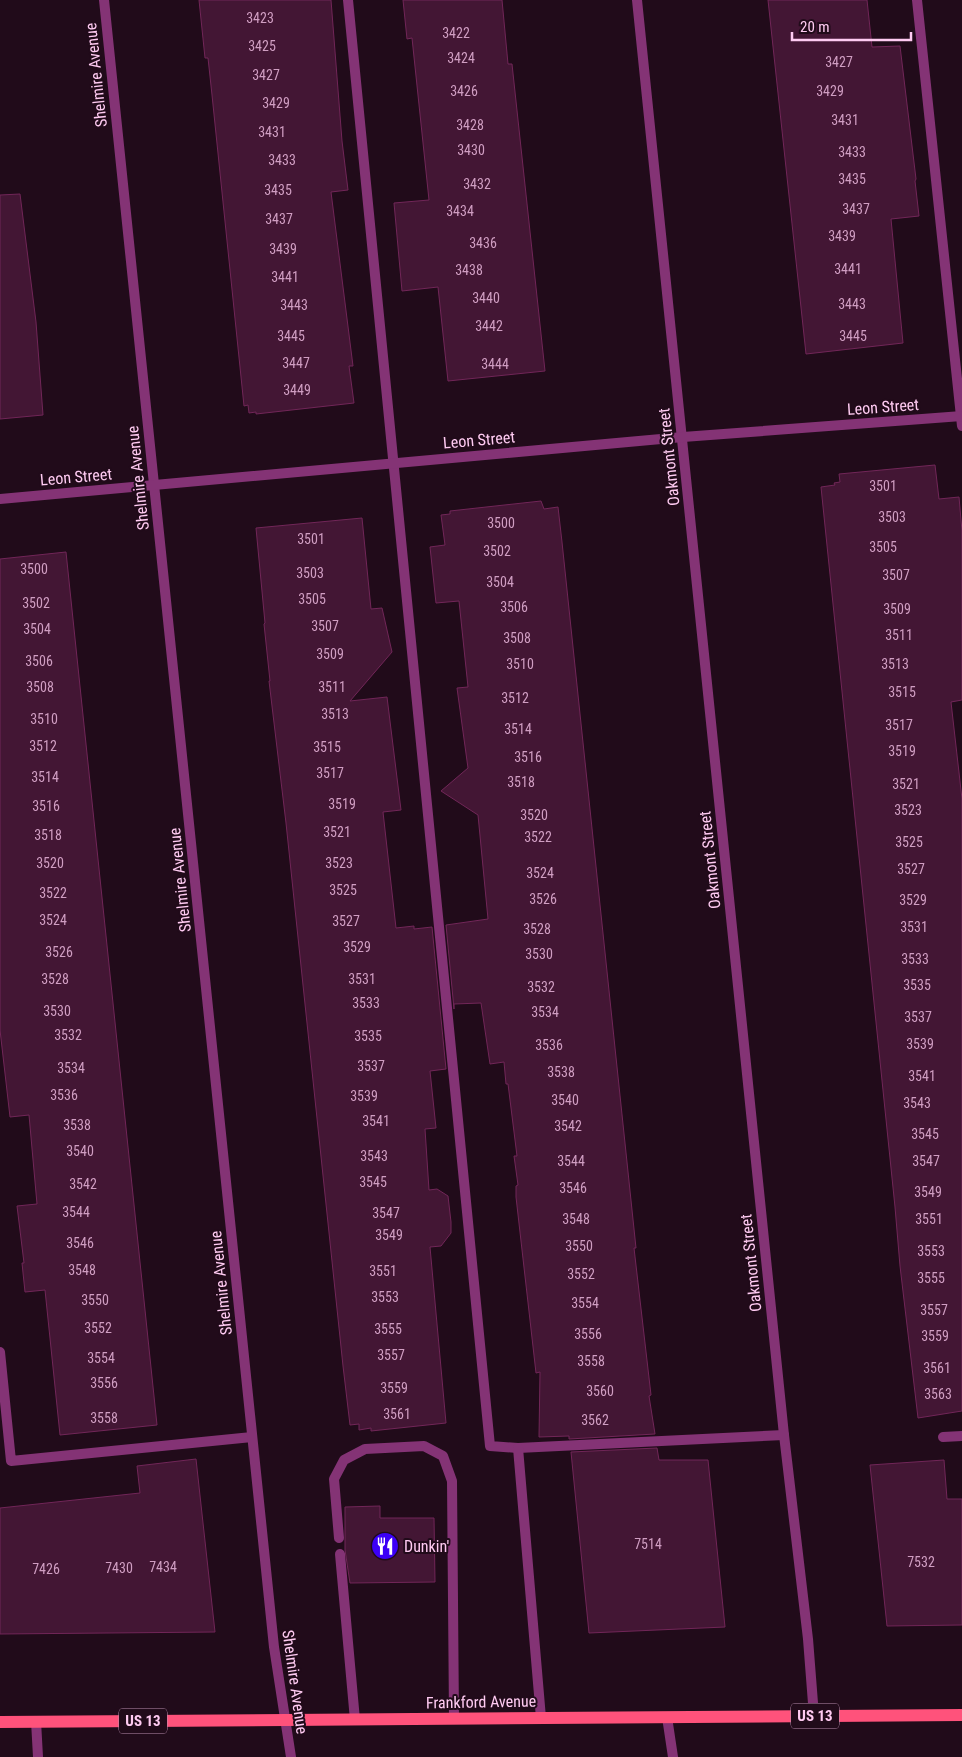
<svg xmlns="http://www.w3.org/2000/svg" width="962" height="1757" font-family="'Roboto Condensed',sans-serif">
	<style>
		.building { fill: #431634; stroke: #712658 }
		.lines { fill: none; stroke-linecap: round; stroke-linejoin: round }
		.service { stroke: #843375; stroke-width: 10 }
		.minor { stroke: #843375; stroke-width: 10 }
		.primary { stroke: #ff527b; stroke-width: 12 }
		.labels { text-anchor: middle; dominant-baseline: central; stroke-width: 4; stroke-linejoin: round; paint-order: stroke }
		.number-label { font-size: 14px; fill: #d09ec2 }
		.shield { fill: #210b1a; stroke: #bc91b1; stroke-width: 1 }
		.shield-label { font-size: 15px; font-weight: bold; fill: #ffcbf2 }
		.street-label { font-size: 16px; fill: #ffcbf2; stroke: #210b1a }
		.poi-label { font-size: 16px; fill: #ffcbf2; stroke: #210b1a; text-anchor: start }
	</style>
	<rect width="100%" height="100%" fill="#210b1a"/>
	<!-- building -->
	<g class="building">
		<polygon points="199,0 331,0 342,141 348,190 331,192 353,366 349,366 354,403 256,414 256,412 249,413 248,405 244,406 212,95 208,58 205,58"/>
		<polygon points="403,0 502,0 508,64 512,64 545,371 448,381 438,287 402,291 394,203 429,200 412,38 407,39"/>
		<polygon points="768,0 867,0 872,47 900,46 916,179 915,181 919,216 891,219 903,343 806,354"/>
		<polygon points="20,194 36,322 43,415 0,419 0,195"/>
		<polygon points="935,465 939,499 959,497 962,531 962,700 951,702 962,799 962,1411 918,1418 900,1266 895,1207 821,487 835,485 834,483 840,482 839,474"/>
		<polygon points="541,501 544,509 558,507 562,542 636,1248 634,1248 651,1395 649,1396 655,1434 569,1439 569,1436 539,1437 540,1372 536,1373 516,1197 516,1186 518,1185 514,1156 517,1156 508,1084 506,1084 504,1062 490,1064 481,1003 454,1004 454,1009 446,925 488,919 478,815 441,791 468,768 457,688 468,687 459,601 436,603 430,547 445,545 441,515 450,514 450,511"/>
		<polygon points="362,518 371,609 382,608 392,652 350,701 387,697 401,810 383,812 396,928 414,926 414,929 432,927 446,1069 430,1071 436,1128 425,1129 429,1190 437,1189 448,1196 451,1222 451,1233 441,1246 430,1247 446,1423 371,1431 371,1428 359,1430 359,1424 350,1425 343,1366 286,823 269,681 270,681 264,624 265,623 256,528"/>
		<polygon points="66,552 157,1425 60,1435 45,1290 25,1292 22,1263 24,1263 17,1206 37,1204 29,1115 10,1117 0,1030 0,559"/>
		<polygon points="657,1448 659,1460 708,1460 725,1627 589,1633 571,1452"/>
		<polygon points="196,1459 215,1632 0,1634 0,1508 140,1493 137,1466"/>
		<polygon points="944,1460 947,1499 962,1499 962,1625 887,1626 870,1465"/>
		<polygon points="380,1506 380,1518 434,1518 435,1582 350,1583 345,1550 345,1507"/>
	</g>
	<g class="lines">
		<!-- service -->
		<g class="service">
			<polyline points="348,0 490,1446 518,1448 784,1435"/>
			<polyline points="917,0 962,426"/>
			<polyline points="0,1352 11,1461 252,1437"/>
			<polyline points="943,1437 962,1436"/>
			<polyline points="518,1448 541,1718"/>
			<polyline points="339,1538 334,1479 344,1460 365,1449 424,1446 443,1456 452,1481 454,1719"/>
			<polyline points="340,1554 355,1720"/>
			<polyline points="36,1721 38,1757"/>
		</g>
		<!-- minor -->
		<g class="minor">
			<polyline points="104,0 274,1647 291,1757"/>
			<polyline points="637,0 784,1435 808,1639 814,1716"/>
			<polyline points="0,499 683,437 962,416"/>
			<polyline points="667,1717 673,1757"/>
		</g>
		<!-- primary -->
		<polyline class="primary" points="0,1722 962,1715"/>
	</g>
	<!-- icons -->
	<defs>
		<g id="restaurant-disc" transform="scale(1.4375)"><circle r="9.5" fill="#3b00f6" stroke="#210b1a"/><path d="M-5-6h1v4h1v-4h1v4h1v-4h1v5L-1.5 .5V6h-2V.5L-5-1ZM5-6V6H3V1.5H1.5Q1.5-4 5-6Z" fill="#fff"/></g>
	</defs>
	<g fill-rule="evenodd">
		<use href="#restaurant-disc" x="385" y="1546"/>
	</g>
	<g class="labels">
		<!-- number labels -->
		<g class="number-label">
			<text x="260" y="18">3423</text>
			<text x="456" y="33">3422</text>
			<text x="262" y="46">3425</text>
			<text x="461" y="58">3424</text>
			<text x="839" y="62">3427</text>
			<text x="266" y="75">3427</text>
			<text x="464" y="91">3426</text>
			<text x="830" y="91">3429</text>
			<text x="276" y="103">3429</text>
			<text x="845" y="120">3431</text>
			<text x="470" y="125">3428</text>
			<text x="272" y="132">3431</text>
			<text x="471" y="150">3430</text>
			<text x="852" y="152">3433</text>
			<text x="282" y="160">3433</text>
			<text x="852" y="179">3435</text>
			<text x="477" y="184">3432</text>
			<text x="278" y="190">3435</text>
			<text x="856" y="209">3437</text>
			<text x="460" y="211">3434</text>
			<text x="279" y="219">3437</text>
			<text x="842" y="236">3439</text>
			<text x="483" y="243">3436</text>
			<text x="283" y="249">3439</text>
			<text x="848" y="269">3441</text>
			<text x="469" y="270">3438</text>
			<text x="285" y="277">3441</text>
			<text x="486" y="298">3440</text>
			<text x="852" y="304">3443</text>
			<text x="294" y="305">3443</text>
			<text x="489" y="326">3442</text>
			<text x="291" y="336">3445</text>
			<text x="853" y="336">3445</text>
			<text x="296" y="363">3447</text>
			<text x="495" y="364">3444</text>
			<text x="297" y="390">3449</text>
			<text x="883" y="486">3501</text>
			<text x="892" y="517">3503</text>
			<text x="501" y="523">3500</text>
			<text x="311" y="539">3501</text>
			<text x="883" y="547">3505</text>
			<text x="497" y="551">3502</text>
			<text x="34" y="569">3500</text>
			<text x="310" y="573">3503</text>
			<text x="896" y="575">3507</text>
			<text x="500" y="582">3504</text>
			<text x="312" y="599">3505</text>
			<text x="36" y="603">3502</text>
			<text x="514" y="607">3506</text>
			<text x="897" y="609">3509</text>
			<text x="325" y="626">3507</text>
			<text x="37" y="629">3504</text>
			<text x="899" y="635">3511</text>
			<text x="517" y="638">3508</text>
			<text x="330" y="654">3509</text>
			<text x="39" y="661">3506</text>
			<text x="520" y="664">3510</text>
			<text x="895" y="664">3513</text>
			<text x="40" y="687">3508</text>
			<text x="332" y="687">3511</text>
			<text x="902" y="692">3515</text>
			<text x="515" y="698">3512</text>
			<text x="335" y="714">3513</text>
			<text x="44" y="719">3510</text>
			<text x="899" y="725">3517</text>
			<text x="518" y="729">3514</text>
			<text x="43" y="746">3512</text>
			<text x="327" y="747">3515</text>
			<text x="902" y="751">3519</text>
			<text x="528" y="757">3516</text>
			<text x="330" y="773">3517</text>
			<text x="45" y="777">3514</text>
			<text x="521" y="782">3518</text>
			<text x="906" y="784">3521</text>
			<text x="342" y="804">3519</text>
			<text x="46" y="806">3516</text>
			<text x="908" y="810">3523</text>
			<text x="534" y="815">3520</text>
			<text x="337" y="832">3521</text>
			<text x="48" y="835">3518</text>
			<text x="538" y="837">3522</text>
			<text x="909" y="842">3525</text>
			<text x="50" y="863">3520</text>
			<text x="339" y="863">3523</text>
			<text x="911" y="869">3527</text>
			<text x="540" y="873">3524</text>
			<text x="343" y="890">3525</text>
			<text x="53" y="893">3522</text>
			<text x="543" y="899">3526</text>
			<text x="913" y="900">3529</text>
			<text x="53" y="920">3524</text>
			<text x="346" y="921">3527</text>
			<text x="914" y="927">3531</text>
			<text x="537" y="929">3528</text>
			<text x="357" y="947">3529</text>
			<text x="59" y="952">3526</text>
			<text x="539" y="954">3530</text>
			<text x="915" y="959">3533</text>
			<text x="55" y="979">3528</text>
			<text x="362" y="979">3531</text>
			<text x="917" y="985">3535</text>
			<text x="541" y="987">3532</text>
			<text x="366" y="1003">3533</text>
			<text x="57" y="1011">3530</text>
			<text x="545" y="1012">3534</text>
			<text x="918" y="1017">3537</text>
			<text x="68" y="1035">3532</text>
			<text x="368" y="1036">3535</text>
			<text x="920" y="1044">3539</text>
			<text x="549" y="1045">3536</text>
			<text x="371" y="1066">3537</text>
			<text x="71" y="1068">3534</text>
			<text x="561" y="1072">3538</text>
			<text x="922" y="1076">3541</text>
			<text x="64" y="1095">3536</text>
			<text x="364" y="1096">3539</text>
			<text x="565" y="1100">3540</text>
			<text x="917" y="1103">3543</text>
			<text x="376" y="1121">3541</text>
			<text x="77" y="1125">3538</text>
			<text x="568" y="1126">3542</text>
			<text x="925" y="1134">3545</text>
			<text x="80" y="1151">3540</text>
			<text x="374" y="1156">3543</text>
			<text x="571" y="1161">3544</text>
			<text x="926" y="1161">3547</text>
			<text x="373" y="1182">3545</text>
			<text x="83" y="1184">3542</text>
			<text x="573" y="1188">3546</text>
			<text x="928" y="1192">3549</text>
			<text x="76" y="1212">3544</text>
			<text x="386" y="1213">3547</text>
			<text x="576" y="1219">3548</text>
			<text x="929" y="1219">3551</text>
			<text x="389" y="1235">3549</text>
			<text x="80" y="1243">3546</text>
			<text x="579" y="1246">3550</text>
			<text x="931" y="1251">3553</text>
			<text x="82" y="1270">3548</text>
			<text x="383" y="1271">3551</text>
			<text x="581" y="1274">3552</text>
			<text x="931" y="1278">3555</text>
			<text x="385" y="1297">3553</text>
			<text x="95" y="1300">3550</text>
			<text x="585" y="1303">3554</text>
			<text x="934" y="1310">3557</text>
			<text x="98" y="1328">3552</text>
			<text x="388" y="1329">3555</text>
			<text x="588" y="1334">3556</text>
			<text x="935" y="1336">3559</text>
			<text x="391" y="1355">3557</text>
			<text x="101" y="1358">3554</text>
			<text x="591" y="1361">3558</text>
			<text x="937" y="1368">3561</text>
			<text x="104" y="1383">3556</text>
			<text x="394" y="1388">3559</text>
			<text x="600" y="1391">3560</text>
			<text x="938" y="1394">3563</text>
			<text x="397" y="1414">3561</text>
			<text x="104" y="1418">3558</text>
			<text x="595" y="1420">3562</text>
			<text x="648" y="1544">7514</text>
			<text x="921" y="1562">7532</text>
			<text x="163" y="1567">7434</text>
			<text x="119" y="1568">7430</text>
			<text x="46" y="1569">7426</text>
		</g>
		<!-- shield labels -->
		<g class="shield">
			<rect x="791" y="1703.5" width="48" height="25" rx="4"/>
			<rect x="119" y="1708.5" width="48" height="25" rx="4"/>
		</g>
		<g class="shield-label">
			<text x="815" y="1716">US 13</text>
			<text x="143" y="1721">US 13</text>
		</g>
		<!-- street labels -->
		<g class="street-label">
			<text transform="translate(96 75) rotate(-96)">Shelmire Avenue</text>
			<text transform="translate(883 407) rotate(-4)">Leon Street</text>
			<text transform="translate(479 440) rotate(-5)">Leon Street</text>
			<text transform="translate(669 457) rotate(-96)">Oakmont Street</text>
			<text transform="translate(76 477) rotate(-5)">Leon Street</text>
			<text transform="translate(138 478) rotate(-96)">Shelmire Avenue</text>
			<text transform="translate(710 860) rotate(-96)">Oakmont Street</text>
			<text transform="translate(180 880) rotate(-96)">Shelmire Avenue</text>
			<text transform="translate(751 1263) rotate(-96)">Oakmont Street</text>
			<text transform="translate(221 1283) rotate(-96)">Shelmire Avenue</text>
			<text transform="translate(295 1682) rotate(82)">Shelmire Avenue</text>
			<text transform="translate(481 1702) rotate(-1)">Frankford Avenue</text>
		</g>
		<!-- poi labels -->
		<g class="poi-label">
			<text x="404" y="1546">Dunkin'</text>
		</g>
	</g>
	<!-- scale -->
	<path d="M792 32v8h119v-8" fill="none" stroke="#ffcbf2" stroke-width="2.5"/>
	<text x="800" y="32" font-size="15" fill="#ffcbf2" stroke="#210b1a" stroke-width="4" paint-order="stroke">20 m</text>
</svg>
